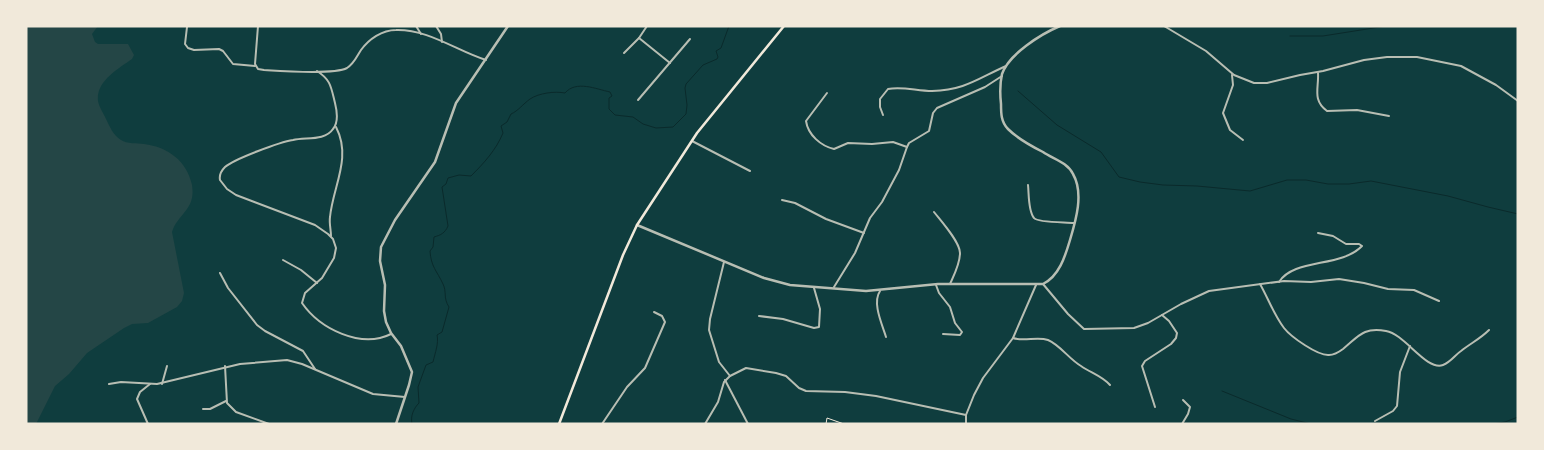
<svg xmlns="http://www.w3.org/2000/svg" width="1544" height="450" font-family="'Public Sans',sans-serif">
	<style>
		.green { fill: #244646 }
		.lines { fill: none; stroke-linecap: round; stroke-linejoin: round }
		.stream { stroke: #0a2a2b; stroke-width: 1 }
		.path { stroke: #f1e9da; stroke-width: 1 }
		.minor { stroke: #b8beb3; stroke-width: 2 }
		.tertiary { stroke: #b8beb3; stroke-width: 2.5 }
		.secondary { stroke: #f1e9da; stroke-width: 2.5 }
	</style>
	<rect width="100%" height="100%" fill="#0f3d3e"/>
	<!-- green -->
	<path class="green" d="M 26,26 L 98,26 L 92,34 L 95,42 L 98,44 L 128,44 L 134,55 L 132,59 C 118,69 96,81 98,101 C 99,107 104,114 106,119 C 110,127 113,135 121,140 C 127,144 137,143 144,144 C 168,147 187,161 192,185 C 196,210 178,213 172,232 L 184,293 L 182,301 L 177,307 L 148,323 L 132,324 L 124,328 L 87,353 L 69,374 L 55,386 L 36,424 L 26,424 Z"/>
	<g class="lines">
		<!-- stream -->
		<g class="stream">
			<polyline points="1425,26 1448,26"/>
			<polyline points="1290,36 1323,36 1386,26"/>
			<polyline points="1018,91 1057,125 1101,152 1119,177 1140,182 1163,185 1197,186 1250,191 1287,180 1306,180 1328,184 1349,184 1371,181 1448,196 1488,207 1518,214"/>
			<polyline points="1222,391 1291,419 1311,424"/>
			<path d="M 412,424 C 410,416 414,408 419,403 L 418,387 L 426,365 L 433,362 C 435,353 439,343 437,335 L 442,332 L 449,307 C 443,298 447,292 443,284 C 437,271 431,267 430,251 L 433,247 L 434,237 C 441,235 445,233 448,226 L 442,187 L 446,184 L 448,178 L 459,175 L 471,176 C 484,163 496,150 503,133 L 501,126 L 507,122 L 511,114 C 518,111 523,104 530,99 C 539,93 555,91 565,93 C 576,80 596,89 610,92 L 612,96 L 609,98 L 609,109 L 615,115 L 633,117 L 643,124 L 656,128 L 673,127 L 686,114 L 687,105 L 685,88 L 686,84 L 703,65 L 717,59 L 718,57 L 716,51 L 721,48 L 729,26"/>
			<polyline points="1492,424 1505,422 1518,417"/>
		</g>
		<!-- path -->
		<polyline class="path" points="826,424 827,418 844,424"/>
		<!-- minor -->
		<g class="minor">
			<path d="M 258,26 L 255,64 L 258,69 L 264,70 C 280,71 334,75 347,68 C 354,64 357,56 361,50 C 369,39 382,30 396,30 C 428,29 457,51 486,60"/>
			<polyline points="416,26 421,34"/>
			<polyline points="436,26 441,34 442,42"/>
			<polyline points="1164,26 1206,51 1234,75 1254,83 1267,83 1300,75 1323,71 1364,60 1387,57 1417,57 1461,66 1496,85 1518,101"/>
			<polyline points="187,27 185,44 188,48 194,50 219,49 223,51 233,64 255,66"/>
			<polyline points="639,38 670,63"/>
			<polyline points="624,53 639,38 647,26"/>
			<path d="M 317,71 C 331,80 331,87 335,103 C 337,111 339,122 333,129 C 325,141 306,137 293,140 C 280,142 234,159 225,167 C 221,171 219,175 220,180 L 227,189 L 236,195 L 315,225 L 328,234 L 333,239 L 336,248 L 334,258 L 322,278 L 305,293 L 302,303 C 320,329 361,349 391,334"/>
			<path d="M 1318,73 C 1319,88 1312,100 1327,111 L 1357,110 L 1389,116"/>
			<polyline points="1232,75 1233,85 1223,113 1230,130 1243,140"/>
			<path d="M 827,93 L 806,121 C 808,135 821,146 834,149 L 848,143 L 872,144 L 893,142 L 907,147"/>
			<polyline points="638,100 690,39"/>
			<path d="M 883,115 L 880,107 L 880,99 L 888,89 C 902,86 917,91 932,91 C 965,90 977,79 1006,66"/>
			<polyline points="692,141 750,171"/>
			<path d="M 1028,185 C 1029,194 1028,211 1034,218 C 1038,223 1066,222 1074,223"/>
			<polyline points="782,200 795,203 826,219 864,233"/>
			<path d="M 934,212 C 941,221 960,242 960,253 C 960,264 954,275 950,284"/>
			<path d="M 331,236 C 331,230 329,223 330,217 C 333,186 352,158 336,127"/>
			<polyline points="283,260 301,270 317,283"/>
			<polyline points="724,262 710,319 709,330 719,362 730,376 746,368 776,373 786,376 799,388 806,391 845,392 876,396 966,415"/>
			<polyline points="220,273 228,288 257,325 265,331 303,351 315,369"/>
			<path d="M 1279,282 C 1294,258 1341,268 1362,246 L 1359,244 L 1346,244 L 1333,236 L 1318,233"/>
			<polyline points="1043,284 1068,314 1084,329 1134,328 1148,323 1181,304 1209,291 1284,281 1311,282 1339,279 1364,283 1388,289 1414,290 1439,301"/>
			<path d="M 1260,284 C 1268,298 1274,315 1284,328 C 1291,337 1318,356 1329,355 C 1334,355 1339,352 1343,349 C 1359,336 1363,327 1386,331 C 1405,334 1426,371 1443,365 C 1451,362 1455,355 1461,351 C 1471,343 1480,339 1489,330"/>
			<polyline points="936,285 939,293 950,307 955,323 962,332 960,335 943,334"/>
			<polyline points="834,287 855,253 870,218 882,202 899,170 907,147 909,143 929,131 933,113 937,108 985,87 1002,76"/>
			<path d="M 880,291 C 872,303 882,324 886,337"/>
			<polyline points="759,316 783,319 814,328 819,327 820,309 814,288"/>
			<path d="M 1013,338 C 1024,342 1037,336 1048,340 C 1060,345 1069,359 1081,366 C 1091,373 1102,376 1110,385"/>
			<polyline points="225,366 227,403 236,412 269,424"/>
			<polyline points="725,380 748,424"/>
			<polyline points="109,384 121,382 157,384 240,364 287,360 302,364 373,394 405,397"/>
			<polyline points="162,384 167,366"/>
			<polyline points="1155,407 1142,366 1145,361 1171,344 1176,338 1177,333 1169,321 1162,315"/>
			<polyline points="203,409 210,409 226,401"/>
			<polyline points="1375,421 1393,411 1397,406 1400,372 1410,346"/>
			<polyline points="148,424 137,399 140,392 150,384"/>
			<polyline points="602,424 627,387 645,368 665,322 662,316 654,312"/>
			<polyline points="705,424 718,402 724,382 730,376"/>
			<polyline points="966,424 966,415 974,395 983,378 1013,338 1036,285"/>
			<polyline points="1182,424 1188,414 1190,407 1183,400"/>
		</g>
		<!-- tertiary -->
		<g class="tertiary">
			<path d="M 637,225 L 764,278 L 790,285 L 866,291 L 938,284 L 1043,284 C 1059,276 1065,257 1070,240 C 1076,220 1084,193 1073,174 C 1067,162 1053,159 1043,152 C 1031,146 1017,138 1008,129 C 1001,122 1001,113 1001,104 C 1000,95 1000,83 1002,74 C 1009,54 1041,34 1060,26"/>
			<polyline points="396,424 409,385 412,372 401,346 391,333 386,322 384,311 385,285 380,261 381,247 395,220 435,162 456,103 508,26"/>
		</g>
		<!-- secondary -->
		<polyline class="secondary" points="559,424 623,255 637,225 697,133 784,26"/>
	</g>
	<!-- border -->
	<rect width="1544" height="450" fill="none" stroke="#f1e9da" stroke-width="55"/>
</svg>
